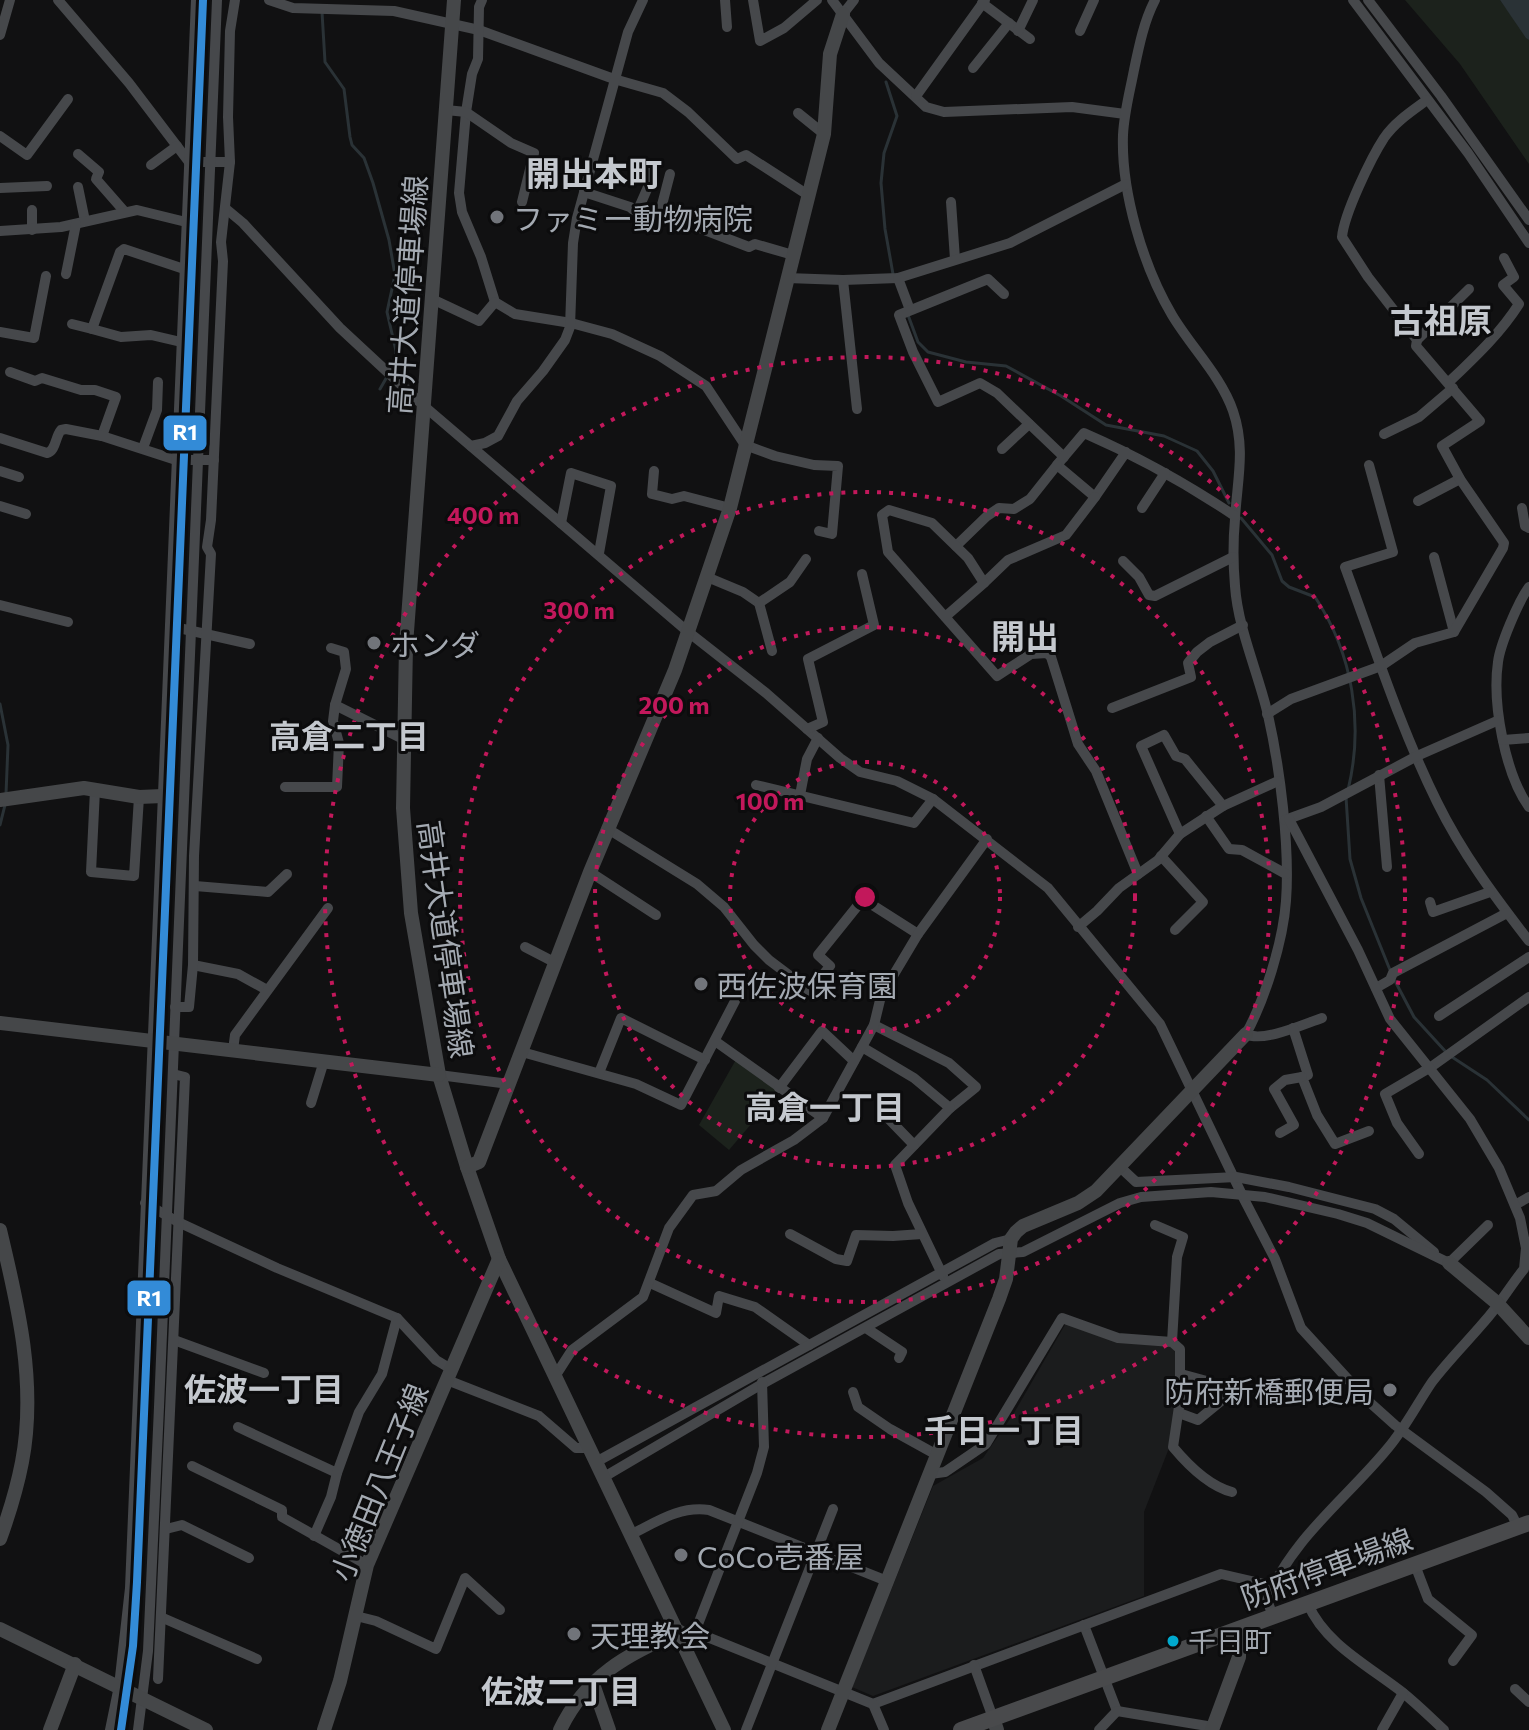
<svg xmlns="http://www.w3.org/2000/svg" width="1529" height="1730" font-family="Commissioner,'Noto Sans JP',sans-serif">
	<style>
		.built { fill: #1b1c1d }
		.green { fill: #1c221c }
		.water { fill: #2a3236 }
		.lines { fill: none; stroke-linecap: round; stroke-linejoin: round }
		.stream { stroke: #2a3236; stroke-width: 3 }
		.street { stroke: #46484b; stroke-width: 10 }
		.secondary { stroke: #454749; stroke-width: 14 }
		.primary { stroke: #494a4c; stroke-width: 16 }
		.rail-1-casing { stroke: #0c0c0d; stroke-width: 14 }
		.rail-1 { stroke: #338bd7; stroke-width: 8 }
		.ring { fill: none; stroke: #c2185b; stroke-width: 4; stroke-dasharray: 4 8 }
		.poi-dot { fill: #71747a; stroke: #0c0c0d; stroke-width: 3 }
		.bus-dot { fill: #00a9ce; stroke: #0c0c0d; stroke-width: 3 }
		.labels { text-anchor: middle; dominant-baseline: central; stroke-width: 6; stroke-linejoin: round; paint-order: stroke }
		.bus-label { font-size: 28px; fill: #a4aab2; stroke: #0c0c0d; text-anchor: start }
		.poi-label { font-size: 30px; fill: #a4aab2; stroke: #0c0c0d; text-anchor: start }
		.street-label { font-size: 30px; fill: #a4aab2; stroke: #0c0c0d }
		.neighbourhood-label { font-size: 32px; font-weight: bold; fill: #c4c8ce; stroke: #0c0c0d }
		.quarter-label { font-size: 34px; font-weight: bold; fill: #c4c8ce; stroke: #0c0c0d }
		.centre { fill: #c2185b; stroke: #0c0c0d; stroke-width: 4 }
		.ring-label { font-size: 24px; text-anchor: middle; font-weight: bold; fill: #c2185b; stroke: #0c0c0d; stroke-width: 6; stroke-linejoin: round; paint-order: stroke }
		.line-badge { stroke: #0c0c0d; stroke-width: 3 }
		.badge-label { font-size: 22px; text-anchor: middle; font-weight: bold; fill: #fff }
	</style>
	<rect width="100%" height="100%" fill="#111112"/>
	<!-- built -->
	<polygon class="built" points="1066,1323 1171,1346 1177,1354 1176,1412 1171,1443 1144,1512 1144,1596 873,1696 852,1687 933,1486 983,1458 1014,1413"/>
	<!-- green -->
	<g class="green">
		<polygon points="1405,0 1500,0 1529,40 1529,164 1460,64"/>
		<polygon points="738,1056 781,1089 729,1150 699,1125"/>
	</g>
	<!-- water -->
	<polygon class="water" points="1500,0 1529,0 1529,40 1526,38"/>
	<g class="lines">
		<!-- stream -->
		<g class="stream">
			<polyline points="322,12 325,62 344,89 350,137 352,145 364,158 373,183 389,240 395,275 387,312 396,351 396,361 380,389"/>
			<polyline points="886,82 897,116 884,153 881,183 885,229 893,274"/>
			<polyline points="908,315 918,342 928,352 966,362 1006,366 1061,396 1106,425 1164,436 1197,451 1213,471 1229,503"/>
			<path d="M 1241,518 L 1272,555 L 1282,581 L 1289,587 L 1315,597 C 1353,654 1364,724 1348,790"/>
			<polyline points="0,704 8,745 6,794"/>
			<polyline points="1346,797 1350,859 1361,898 1390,970"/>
			<polyline points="0,825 5,805"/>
			<polyline points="1395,981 1414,1017 1446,1052"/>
			<polyline points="1452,1057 1487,1080 1529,1120"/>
		</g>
		<!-- street -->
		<g class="street">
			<polyline points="58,0 129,83 189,162"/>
			<polyline points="269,0 293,8 394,11 479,30 614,79 663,93 688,112 737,159 746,155 808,195"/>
			<polyline points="482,0 479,7 478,59 472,74 466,112 459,193 462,212 481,257 495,302 515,314 571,323 612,334 660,356 706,386 745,445 775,456 814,465 838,466 832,534 819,531"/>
			<polyline points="725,0 727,27"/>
			<polyline points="753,0 760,41 784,28 817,0"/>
			<polyline points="832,0 879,63 926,107 944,112 1072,107 1125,114"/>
			<path d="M 1155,0 C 1144,21 1139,46 1134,70 C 1130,91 1124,113 1123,135 C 1121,192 1143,266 1172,315 C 1191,347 1221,376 1233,411 C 1246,449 1237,481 1235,519 C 1233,541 1233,563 1235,586 C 1238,629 1258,672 1268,715 C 1280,768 1290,847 1286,901 C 1283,942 1265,999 1246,1034 C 1263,1043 1304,1024 1322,1018"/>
			<polyline points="1353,0 1468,153 1529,243"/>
			<polyline points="1368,0 1441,96 1529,220"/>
			<polyline points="982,3 1030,39"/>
			<polyline points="843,14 854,0"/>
			<polyline points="1018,31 1033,0"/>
			<polyline points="1080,31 1094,0"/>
			<polyline points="0,35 10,0"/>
			<polyline points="973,68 1009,23"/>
			<polyline points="916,96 985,0"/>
			<polyline points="446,110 466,112 511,143 534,153 522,202"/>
			<polyline points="798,113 824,134"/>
			<polyline points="0,136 27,155 68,99"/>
			<polyline points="78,154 99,172 96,179 124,211"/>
			<polyline points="189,162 230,162"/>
			<polyline points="151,165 177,146"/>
			<polyline points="78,187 85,221"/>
			<polyline points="0,188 47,186"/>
			<polyline points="584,192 630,207 646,220 657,224 670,174"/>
			<polyline points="951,202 955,259"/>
			<polyline points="225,208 243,223 340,328 424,406 687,631 766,693 840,758 860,772 897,781 933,799 1048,888 1160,1024 1245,1201 1275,1259 1301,1328 1366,1399 1395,1425 1486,1492 1512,1515 1518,1527"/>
			<polyline points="32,210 32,230"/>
			<polyline points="637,212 648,187 651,172"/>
			<polyline points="702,229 749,247 755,244 793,255"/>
			<polyline points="0,231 61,227 137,210 186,222"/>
			<polyline points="66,274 76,224"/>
			<polyline points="787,278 843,280 898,278 1010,243 1126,184"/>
			<polyline points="898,278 910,310"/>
			<polyline points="843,280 857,409"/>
			<polyline points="1004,294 988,279 899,315 913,352 938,402 980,383 997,393 1064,457"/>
			<polyline points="432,299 479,321 495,302"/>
			<polyline points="72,324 92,329"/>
			<polyline points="0,332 34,338 46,276"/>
			<polyline points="1417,340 1469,289"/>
			<polyline points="181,342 151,335 121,337 92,329 120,252 124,249 184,269"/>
			<polyline points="10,372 35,381 42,378 81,390 95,390 116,397 102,436"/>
			<path d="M 1449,382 C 1474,358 1500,334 1519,304 L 1503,285 L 1514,277 L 1504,258"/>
			<polyline points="1384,434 1419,417 1453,388"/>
			<path d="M 0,438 L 47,453 C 56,451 55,437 61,430 L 66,429 L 102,436 L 176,460 L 214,460"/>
			<polyline points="471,446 485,443 498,436 517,401 543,371 565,340 570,327 573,243 577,218 628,32 643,0"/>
			<polyline points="143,448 157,410 158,382"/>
			<polyline points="1002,449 1029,424"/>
			<path d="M 1126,452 L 1095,497 L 1057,465 L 1084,433 C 1137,456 1187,484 1235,516"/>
			<path d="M 1369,465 L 1393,552 L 1345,567 C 1374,646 1400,727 1437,802 C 1462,853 1495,897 1529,941"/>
			<polyline points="0,471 19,477"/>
			<polyline points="654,471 652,494 672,499 684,496 730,508"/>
			<polyline points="1418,501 1460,479"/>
			<polyline points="0,506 26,514"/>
			<polyline points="1142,508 1165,473"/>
			<polyline points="1522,508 1525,526 1529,528"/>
			<polyline points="561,523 571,473 611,486 599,553"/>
			<polyline points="956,546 987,516 999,508 1014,509 1030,499 1057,465"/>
			<polyline points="1434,557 1454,632"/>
			<polyline points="1123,561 1139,577 1149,595 1155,596 1233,557"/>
			<polyline points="707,577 743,592 759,603 772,651"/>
			<polyline points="984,583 1008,560 1066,535 1095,497"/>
			<path d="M 1529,587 C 1518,602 1500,645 1498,662 C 1492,703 1505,774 1529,807"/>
			<polyline points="759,603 790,582 806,559"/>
			<polyline points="0,605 68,622"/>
			<polyline points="945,617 984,583 968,558 932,523 889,510 882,515 888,552 997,676 1031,654 1047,653 1051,657 1078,744 1096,771 1138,874"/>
			<polyline points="170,626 250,644"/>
			<polyline points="335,705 403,739"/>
			<polyline points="1112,708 1191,677 1188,663 1197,652 1210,642 1243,625"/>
			<path d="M 1267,714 L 1291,699 L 1381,666 L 1415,643 L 1454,632 L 1503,548 L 1504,543 L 1460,479 L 1442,446 L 1480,421 L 1416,346 L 1417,340 L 1368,277 L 1342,237 C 1344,214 1371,158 1384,138 C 1395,122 1412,111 1427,100"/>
			<polyline points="807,729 823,722 808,659 874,625 862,574"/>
			<polyline points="1503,740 1529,738"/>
			<polyline points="1379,775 1387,867"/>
			<polyline points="756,785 914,823 933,799"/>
			<polyline points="285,787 337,787 339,743 333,721 335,705 346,669 344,652 331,648"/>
			<polyline points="95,790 91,872 134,876 139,797"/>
			<polyline points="800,795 807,759 818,738"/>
			<polyline points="1206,816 1229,849 1242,850 1286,874"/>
			<polyline points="1285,820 1321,807 1417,756 1499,720"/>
			<polyline points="608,829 697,884 724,907 754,945 769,960 810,991 830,966 818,955 863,899 918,934"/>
			<polyline points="1180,834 1141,746 1164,735 1176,756 1185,759 1223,806"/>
			<polyline points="1161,856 1203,902 1175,930"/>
			<polyline points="590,872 656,915"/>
			<polyline points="195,886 268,892 287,874"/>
			<polyline points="1430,902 1433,912 1490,892"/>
			<polyline points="1078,927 1097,911 1119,888 1158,860 1180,834 1223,806 1278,781"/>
			<polyline points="525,947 556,963"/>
			<polyline points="193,965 238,974 267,990"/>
			<polyline points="1376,988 1390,980 1393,973 1507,913"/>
			<polyline points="175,1007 189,1007 193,965 194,856 211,554 207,547 211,520 223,261 221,242 230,162 228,117 230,31 235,0"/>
			<polyline points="1439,1016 1529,957"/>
			<polyline points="874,1025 949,1063 976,1087 950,1108 895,1165 908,1203 943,1276"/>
			<polyline points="1293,1028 1308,1075 1302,1077 1317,1115 1335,1144 1369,1131"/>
			<polyline points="715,1041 823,1118"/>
			<polyline points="862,1047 914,1078 950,1108"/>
			<polyline points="233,1050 235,1035 328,908"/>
			<polyline points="522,1052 636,1084 681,1105 735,1001"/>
			<polyline points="599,1073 621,1018 705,1060"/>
			<polyline points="439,1075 509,1084"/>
			<polyline points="779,1088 822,1031 854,1061"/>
			<polyline points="311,1103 324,1061"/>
			<polyline points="883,1113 914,1145"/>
			<polyline points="1280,1133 1294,1125 1274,1089 1285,1080 1302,1077"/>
			<polyline points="1419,1154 1397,1123 1385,1094 1431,1067 1529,997"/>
			<polyline points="1120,1167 1136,1182 1236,1177 1289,1187 1375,1209 1394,1219 1434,1252"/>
			<polyline points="145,1203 178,1222 277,1268 397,1318 436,1360 451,1369"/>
			<polyline points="1515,1205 1529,1197"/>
			<polyline points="1155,1225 1183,1237 1177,1257 1172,1342"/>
			<polyline points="790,1234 836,1259 847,1261 856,1235 893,1236 922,1234"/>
			<polyline points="1449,1263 1488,1225"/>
			<polyline points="650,1283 716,1313 719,1296 755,1307 809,1345"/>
			<polyline points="866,1328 902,1352 899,1358"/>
			<polyline points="174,1340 264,1373"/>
			<polyline points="554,1378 572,1350 643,1297 669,1228 693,1195 716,1191 741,1170 794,1140 823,1118 874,1025 881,996 918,934 987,839"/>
			<polyline points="447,1380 539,1416 576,1448 589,1448"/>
			<polyline points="853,1392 858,1407 890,1429 937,1455"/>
			<polyline points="1179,1413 1198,1420 1231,1393 1225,1386 1181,1374"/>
			<polyline points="238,1427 337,1473"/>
			<polyline points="596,1462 995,1243 1011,1239"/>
			<polyline points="192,1466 282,1510 282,1517 367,1565"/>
			<path d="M 930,1474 L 945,1472 L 986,1444 L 1062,1318 L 1118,1338 L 1172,1342 L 1180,1349 L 1180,1400 L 1173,1447 C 1188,1465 1209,1486 1232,1492"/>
			<polyline points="604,1477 762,1384 999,1254 1023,1252 1120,1203 1141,1197 1211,1192 1265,1197 1338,1214 1367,1223 1449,1263"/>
			<polyline points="166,1529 182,1525 249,1558"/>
			<path d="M 632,1534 C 658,1521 679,1506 709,1510 L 887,1581"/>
			<polyline points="314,1536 331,1497 337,1473 359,1412 382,1374 397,1318"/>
			<polyline points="1415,1565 1428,1599 1472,1635 1453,1661"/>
			<path d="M 1308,1604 C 1325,1644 1369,1666 1402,1692 C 1417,1704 1430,1717 1444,1730"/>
			<polyline points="356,1616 376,1621 436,1649 465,1578 500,1610"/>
			<path d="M 1273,1616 L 1267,1600 C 1291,1539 1348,1497 1388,1448 C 1405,1428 1417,1404 1432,1382 C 1448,1361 1467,1342 1484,1322 C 1499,1306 1510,1286 1524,1269 L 1526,1248 L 1520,1218 L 1499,1168 L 1470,1119 L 1390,1019 L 1358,950 L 1289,819"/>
			<polyline points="163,1618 257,1659"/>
			<polyline points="1084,1625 1117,1711"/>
			<polyline points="680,1632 695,1632 757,1473 764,1447 762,1382"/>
			<polyline points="695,1632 873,1704 1221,1574 1273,1586"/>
			<polyline points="974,1665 993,1718"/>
			<polyline points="158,1679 185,1077 173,1074"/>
			<polyline points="1515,1689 1529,1702"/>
			<polyline points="873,1704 884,1730"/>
			<polyline points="1117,1711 1213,1727"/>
			<polyline points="110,1730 119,1686 130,1588 196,0"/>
			<polyline points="138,1730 148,1651 159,1407 217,0"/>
			<polyline points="746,1730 833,1509"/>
			<polyline points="1099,1730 1117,1711"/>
			<polyline points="1382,1730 1403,1693"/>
		</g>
		<!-- secondary -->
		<g class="secondary">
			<polyline points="454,0 406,645 403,808 411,913 439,1075 467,1167 499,1259 724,1730"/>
			<polyline points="0,800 84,788 139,797 163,796"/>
			<polyline points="0,1023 439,1075"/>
			<polyline points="467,1167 479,1162 590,872 675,670 730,508 824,134 830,54 843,14"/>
			<path d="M 0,1230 C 18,1305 37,1384 22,1462 C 17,1488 9,1514 0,1539"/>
			<polyline points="1449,1263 1497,1303 1529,1338"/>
			<polyline points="0,1629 206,1730"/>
			<polyline points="593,1684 609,1730"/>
			<polyline points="993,1718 997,1730"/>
			<polyline points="50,1730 75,1664"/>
			<polyline points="324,1730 340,1681 367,1565 499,1259"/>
			<path d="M 560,1730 C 585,1677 628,1653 680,1632"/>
			<polyline points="828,1730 999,1299 1006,1279 1011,1239 1016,1232 1023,1226 1078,1203 1096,1191 1246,1034"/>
			<polyline points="1212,1730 1239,1657 1239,1629"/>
		</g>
		<!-- primary -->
		<polyline class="primary" points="961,1730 1529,1523"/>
		<!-- rail-1 casing -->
		<g class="rail-1-casing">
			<polyline id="rail-1" points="121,1730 133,1646 137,1582 203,0"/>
		</g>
		<!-- rail-1 -->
		<use href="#rail-1" class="rail-1"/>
	</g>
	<!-- distance rings -->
	<g class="ring">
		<circle cx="865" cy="897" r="135"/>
		<circle cx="865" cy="897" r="270"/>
		<circle cx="865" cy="897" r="405"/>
		<circle cx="865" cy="897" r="540"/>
	</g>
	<!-- markers -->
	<g class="poi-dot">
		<circle cx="497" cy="217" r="8"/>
		<circle cx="374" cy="643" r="8"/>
		<circle cx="701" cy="984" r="8"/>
		<circle cx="1390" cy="1390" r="8"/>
		<circle cx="681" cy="1555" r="8"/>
		<circle cx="574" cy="1634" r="8"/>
	</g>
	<circle class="bus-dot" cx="1173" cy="1641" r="7"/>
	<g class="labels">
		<!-- bus labels -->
		<g class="bus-label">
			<text x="1188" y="1641">千日町</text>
		</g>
		<!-- poi labels -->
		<g class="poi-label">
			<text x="513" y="217">ファミー動物病院</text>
			<text x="390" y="643">ホンダ</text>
			<text x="717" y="984">西佐波保育園</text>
			<text x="1374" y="1390" text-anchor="end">防府新橋郵便局</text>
			<text x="697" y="1555">CoCo壱番屋</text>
			<text x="590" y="1634">天理教会</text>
		</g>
		<!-- street labels -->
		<g class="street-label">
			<text transform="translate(406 295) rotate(-86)">高井大道停車場線</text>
			<text transform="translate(447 939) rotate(82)">高井大道停車場線</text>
			<text transform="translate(378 1482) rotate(-68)">小徳田八王子線</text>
			<text transform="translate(1326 1567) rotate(-20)">防府停車場線</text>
		</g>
		<!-- neighbourhood labels -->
		<g class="neighbourhood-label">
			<text x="349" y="735">高倉二丁目</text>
			<text x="825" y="1106">高倉一丁目</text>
			<text x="264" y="1388">佐波一丁目</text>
			<text x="1004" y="1429">千日一丁目</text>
			<text x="561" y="1690">佐波二丁目</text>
		</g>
		<!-- quarter labels -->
		<g class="quarter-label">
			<text x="594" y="172">開出本町</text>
			<text x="1441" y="319">古祖原</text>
			<text x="1025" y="635">開出</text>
		</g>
	</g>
	<circle cx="865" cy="897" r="12" class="centre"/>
	<g class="ring-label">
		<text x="483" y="524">400 m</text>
		<text x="579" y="619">300 m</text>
		<text x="674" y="714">200 m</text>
		<text x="770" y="810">100 m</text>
	</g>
	<g class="line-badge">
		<rect x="162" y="414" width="46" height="38" rx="8" fill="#338bd7"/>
		<rect x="126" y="1279" width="46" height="38" rx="8" fill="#338bd7"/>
	</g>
	<g class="badge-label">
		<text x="185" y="440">R1</text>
		<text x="149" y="1306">R1</text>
	</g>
</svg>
